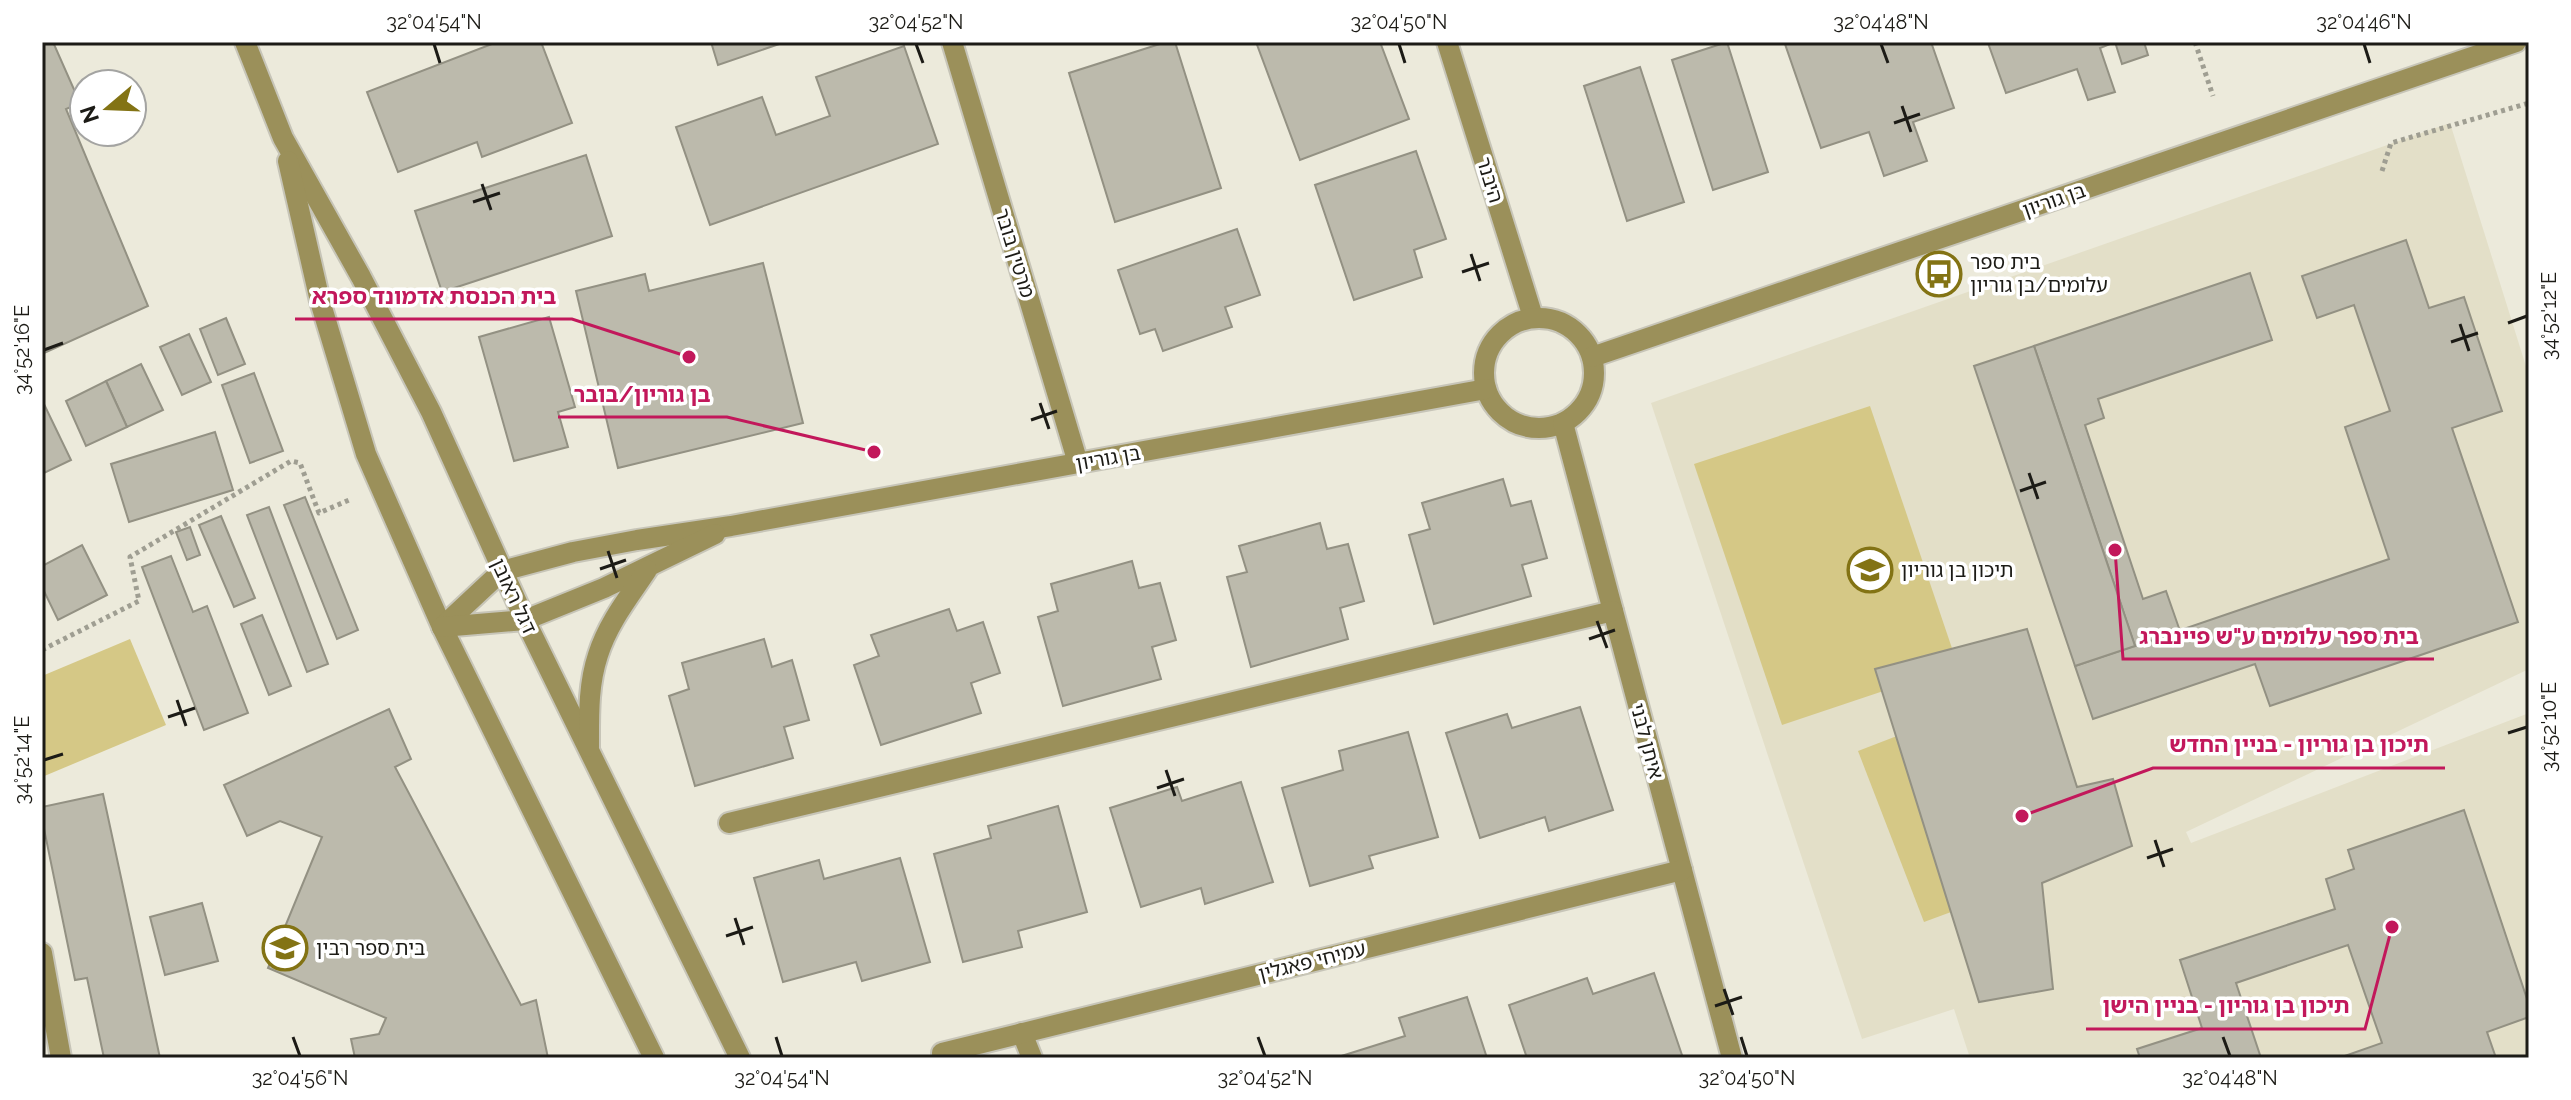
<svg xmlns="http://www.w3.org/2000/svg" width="2571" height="1100" font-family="Raleway,'Noto Sans Hebrew',sans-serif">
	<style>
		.built { fill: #e3dfc8 }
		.green { fill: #d5c886 }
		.building { fill: #bcbaac; stroke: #939183; stroke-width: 2 }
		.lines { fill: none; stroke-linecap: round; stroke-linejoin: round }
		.minor-casing { stroke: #c7c5b8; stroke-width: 24 }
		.path { stroke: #9f9e92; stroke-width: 5; stroke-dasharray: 4 4; stroke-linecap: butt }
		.minor { stroke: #9b905a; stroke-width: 20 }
		.ticks { fill: none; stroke: #1c1b16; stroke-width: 3 }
		.labels { text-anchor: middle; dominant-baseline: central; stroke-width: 7; stroke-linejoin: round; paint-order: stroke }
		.street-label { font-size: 20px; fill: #1c1b16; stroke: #fff }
		.poi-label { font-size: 20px; fill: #1c1b16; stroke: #fff; text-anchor: start }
		.leader { fill: none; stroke: #c2185b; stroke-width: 3 }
		.callout-dot { fill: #c2185b; stroke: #fff; stroke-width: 3 }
		.callout-label { font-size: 22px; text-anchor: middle; font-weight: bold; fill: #c2185b; stroke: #fff; stroke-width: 7; stroke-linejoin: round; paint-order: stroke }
		.neatline { fill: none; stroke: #1c1b16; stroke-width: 3 }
		.ticks-label { font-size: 20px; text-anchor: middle; fill: #1c1b16 }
	</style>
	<rect width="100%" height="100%" fill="#eceadb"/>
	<!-- built -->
	<polygon class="built" points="2450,123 2529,376 2529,669 2186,832 2191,843 2529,713 2529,1058 1970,1058 1954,1009 1862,1039 1651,403"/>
	<!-- green -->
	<g class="green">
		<polygon points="1870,406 1958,666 1782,725 1694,464"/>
		<polygon points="130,639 166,725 42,777 42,676"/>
		<polygon points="1941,719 2008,891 1924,922 1858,751"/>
	</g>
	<!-- building -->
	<g class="building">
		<polygon points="42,42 53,42 80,103 66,109 148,306 42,354"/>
		<polygon points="497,42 541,42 572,123 482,157 477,142 398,172 367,92"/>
		<polygon points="711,42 785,42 718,65"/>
		<polygon points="1166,42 1175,42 1221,188 1115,222 1069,73"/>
		<polygon points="1256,42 1380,42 1409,119 1300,160"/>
		<polygon points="1727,42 1768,172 1713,190 1672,60"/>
		<polygon points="1790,42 1931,42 1954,108 1913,122 1927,161 1884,176 1869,132 1821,148 1785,44"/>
		<polygon points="1992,42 2144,42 2148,55 2122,64 2115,42 2100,48 2115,92 2088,100 2077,69 2006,93 1988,43"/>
		<polygon points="904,46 938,144 710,225 676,127 762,97 776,135 830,116 816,77"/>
		<polygon points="1640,67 1684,202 1627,221 1584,86"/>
		<polygon points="1416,151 1446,239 1414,250 1422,277 1354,300 1315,185"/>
		<polygon points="586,155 612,236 442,292 415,211"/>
		<polygon points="1237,229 1260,295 1225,307 1232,327 1163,351 1155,329 1140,334 1118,270"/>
		<polygon points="2406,240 2429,308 2464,297 2502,411 2452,428 2518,622 2270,706 2255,664 2093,719 2075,666 2389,559 2345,427 2390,411 2354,305 2317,318 2302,276"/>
		<polygon points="763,263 803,423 618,468 576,291 645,274 649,291"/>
		<polygon points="2250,273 2272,340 2098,399 2104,418 2085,425 2143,599 2166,591 2180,631 2135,646 2034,346"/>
		<polygon points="549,317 575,407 558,412 568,447 514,461 479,337"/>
		<polygon points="226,318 245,364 218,375 200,329"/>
		<polygon points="189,334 211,382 182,395 160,347"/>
		<polygon points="2034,346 2135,646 2075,666 1974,366"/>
		<polygon points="141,364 163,410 127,427 106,381"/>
		<polygon points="254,373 283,451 250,463 222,385"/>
		<polygon points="106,381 127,427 86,446 66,401"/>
		<polygon points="42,400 71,460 42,474"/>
		<polygon points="215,432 233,490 129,522 111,464"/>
		<polygon points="1503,479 1511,506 1531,501 1547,558 1522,565 1531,596 1434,624 1409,535 1430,529 1422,503"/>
		<polygon points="305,497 358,630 337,639 284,505"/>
		<polygon points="269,507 328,664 307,672 247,515"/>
		<polygon points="221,516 255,598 234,607 199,525"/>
		<polygon points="1320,523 1327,549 1348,544 1364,601 1340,608 1348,639 1251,667 1227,577 1247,572 1239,546"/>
		<polygon points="190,527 200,555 187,560 176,532"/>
		<polygon points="82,545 107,595 58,620 42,587 42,566"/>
		<polygon points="171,556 193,612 207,606 248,713 204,730 142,567"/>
		<polygon points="1132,561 1139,588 1160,583 1176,640 1152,647 1161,679 1063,706 1038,617 1058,611 1051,584"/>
		<polygon points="949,609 957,631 983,622 1000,673 971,683 981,713 881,745 854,665 879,656 871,635"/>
		<polygon points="262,615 291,686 269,695 241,624"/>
		<polygon points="2027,629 2077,787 2113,779 2132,846 2042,883 2053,989 1979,1002 1875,669"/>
		<polygon points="764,639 772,667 792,660 809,720 784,727 793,758 695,786 669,696 689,689 682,663"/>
		<polygon points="1580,707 1613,810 1549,831 1545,817 1480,838 1446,733 1507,714 1512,728"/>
		<polygon points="389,709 411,759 395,767 521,1005 536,1000 548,1058 355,1058 351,1039 379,1034 386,1018 268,968 322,837 280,821 247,836 224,785"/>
		<polygon points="1408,732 1438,837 1369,856 1373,868 1310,886 1282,788 1343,770 1339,751"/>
		<polygon points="1241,782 1273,882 1205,904 1201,888 1141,907 1110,808 1177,787 1182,801"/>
		<polygon points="103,794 160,1058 104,1058 87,978 75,980 42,819 42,807"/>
		<polygon points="1058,806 1087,912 1018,931 1022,947 963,962 934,854 991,838 988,826"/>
		<polygon points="2464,810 2529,1005 2529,1017 2487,1032 2496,1058 2339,1058 2382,1043 2348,945 2236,983 2261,1058 2140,1058 2137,1049 2202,1028 2180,960 2335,909 2326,879 2354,869 2348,850"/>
		<polygon points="900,858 930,962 862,981 856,962 783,982 754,878 819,860 824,879"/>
		<polygon points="202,903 218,961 165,975 150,917"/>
		<polygon points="1654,973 1683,1058 1527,1058 1509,1005 1587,978 1593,994"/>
		<polygon points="1467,997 1487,1058 1335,1058 1405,1036 1399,1018"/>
	</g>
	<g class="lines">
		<!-- minor casing -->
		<g class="minor-casing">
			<g id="minor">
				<polyline points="245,42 283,138 361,277 431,412 525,620 740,1058"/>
				<polyline points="952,42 1078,463"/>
				<polyline points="1447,42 1533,317"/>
				<polyline points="288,161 320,301 366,454 442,627 654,1058"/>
				<circle cx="1539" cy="373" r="55"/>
				<polyline points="1592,357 2516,42"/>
				<polyline points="1563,423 1732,1058"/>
				<polyline points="442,627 502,571 573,552 637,540 731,526 1486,389"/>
				<polyline points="442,627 525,620 604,588 715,534"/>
				<path d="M 589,747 C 589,716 588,685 598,655 C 608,623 629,597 647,570"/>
				<polyline points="729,823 1613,611"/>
				<polyline points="42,953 61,1058"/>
				<polyline points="1022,1033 1032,1058"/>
				<polyline points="942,1053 1682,870"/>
			</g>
		</g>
		<!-- path -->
		<g class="path">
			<polyline points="2195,42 2213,96"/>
			<polyline points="2382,171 2391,143 2529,103"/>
			<polyline points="42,650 139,601 130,557 291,461 300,463 319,513 349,500"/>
		</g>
		<!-- minor -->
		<use href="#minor" class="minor"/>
	</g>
	<!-- ticks -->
	<path class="ticks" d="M 434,44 L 440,63M 916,44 L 923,63M 1399,44 L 1405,63M 1881,44 L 1888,63M 2364,44 L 2370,63M 1902,106 L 1911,132M 1894,123 L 1920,114M 482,184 L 491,210M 473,202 L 500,193M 1471,254 L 1480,281M 1462,272 L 1489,263M 2508,323 L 2527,316M 2460,324 L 2469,351M 2451,342 L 2478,333M 44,350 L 63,343M 1040,403 L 1049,429M 1031,420 L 1057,411M 2029,473 L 2038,499M 2020,491 L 2046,482M 608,551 L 617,578M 600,569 L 626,560M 1597,621 L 1607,648M 1589,639 L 1615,630M 177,700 L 186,726M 168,717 L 195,708M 2508,733 L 2527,727M 44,760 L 63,754M 1166,770 L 1175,796M 1157,788 L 1184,779M 2155,840 L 2164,867M 2147,858 L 2173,849M 735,918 L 744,945M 726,936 L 753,927M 1724,989 L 1733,1015M 1715,1006 L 1742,997M 293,1037 L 300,1056M 776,1037 L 782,1056M 1258,1037 L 1265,1056M 1741,1037 L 1747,1056M 2223,1037 L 2230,1056"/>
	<!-- icons -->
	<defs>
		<g id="bus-ring" transform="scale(2.3)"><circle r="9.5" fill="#fff" stroke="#837314" stroke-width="1.5"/><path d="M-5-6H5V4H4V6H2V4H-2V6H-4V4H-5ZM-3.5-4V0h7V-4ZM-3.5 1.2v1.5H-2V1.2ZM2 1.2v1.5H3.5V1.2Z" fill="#837314"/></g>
		<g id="school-ring" transform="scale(2.3)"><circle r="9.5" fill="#fff" stroke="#837314" stroke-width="1.5"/><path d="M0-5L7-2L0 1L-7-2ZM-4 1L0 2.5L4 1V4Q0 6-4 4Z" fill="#837314"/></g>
	</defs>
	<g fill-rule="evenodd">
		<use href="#bus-ring" x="1939" y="274"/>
		<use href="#school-ring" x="1870" y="570"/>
		<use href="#school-ring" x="285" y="948"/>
	</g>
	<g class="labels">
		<!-- street labels -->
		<g class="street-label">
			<text transform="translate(1490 180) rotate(73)">היבנר</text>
			<text transform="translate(2054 200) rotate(-19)">בן גוריון</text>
			<text transform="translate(1015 253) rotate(73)">מרטין בובר</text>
			<text transform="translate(1108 458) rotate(-10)">בן גוריון</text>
			<text transform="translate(514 596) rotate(65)">דגל ראובן</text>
			<text transform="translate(1647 741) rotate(75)">איתן לבני</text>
			<text transform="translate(1312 961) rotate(-14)">עמיחי פאגלין</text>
		</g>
		<!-- poi labels -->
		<g class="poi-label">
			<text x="1970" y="262">בית ספר<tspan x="1970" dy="23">עלומים/בן גוריון</tspan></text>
			<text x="1901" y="570">תיכון בן גוריון</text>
			<text x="316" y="948">בית ספר רבין</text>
		</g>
	</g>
	<!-- callouts -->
	<path class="leader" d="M689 357L572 319H295M874 452L727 417H558M2115 550L2123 659H2434M2022 816L2153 768H2445M2392 927L2365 1029H2086"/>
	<g class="callout-dot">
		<circle cx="689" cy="357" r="8"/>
		<circle cx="874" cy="452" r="8"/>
		<circle cx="2115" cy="550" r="8"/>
		<circle cx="2022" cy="816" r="8"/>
		<circle cx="2392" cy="927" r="8"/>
	</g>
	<g class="callout-label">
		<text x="434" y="304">בית הכנסת אדמונד ספרא</text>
		<text x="642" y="402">בן גוריון/בובר</text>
		<text x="2279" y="644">בית ספר עלומים ע"ש פיינברג</text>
		<text x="2299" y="752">תיכון בן גוריון - בניין החדש</text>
		<text x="2226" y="1013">תיכון בן גוריון - בניין הישן</text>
	</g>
	<!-- border -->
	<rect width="2571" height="1100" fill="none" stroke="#ffffff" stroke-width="88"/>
	<!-- north arrow -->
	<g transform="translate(108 108) rotate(251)"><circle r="38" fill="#ffffff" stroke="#a4a4a2" stroke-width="2"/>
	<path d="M0-6L14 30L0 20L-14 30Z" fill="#837314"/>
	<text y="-12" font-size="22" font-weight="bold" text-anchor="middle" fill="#1c1b16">N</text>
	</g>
	<rect x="44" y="44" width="2483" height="1012" class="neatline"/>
	<g class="ticks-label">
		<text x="434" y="29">32°04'54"N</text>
		<text x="916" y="29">32°04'52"N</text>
		<text x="1399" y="29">32°04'50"N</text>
		<text x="1881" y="29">32°04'48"N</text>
		<text x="2364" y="29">32°04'46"N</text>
		<text transform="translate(2549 316) rotate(-90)" y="7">34°52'12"E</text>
		<text transform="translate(22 350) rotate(-90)" y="7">34°52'16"E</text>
		<text transform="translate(2549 727) rotate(-90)" y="7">34°52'10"E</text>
		<text transform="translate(22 760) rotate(-90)" y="7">34°52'14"E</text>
		<text x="300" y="1085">32°04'56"N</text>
		<text x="782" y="1085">32°04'54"N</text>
		<text x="1265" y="1085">32°04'52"N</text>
		<text x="1747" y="1085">32°04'50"N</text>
		<text x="2230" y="1085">32°04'48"N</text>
	</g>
</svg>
